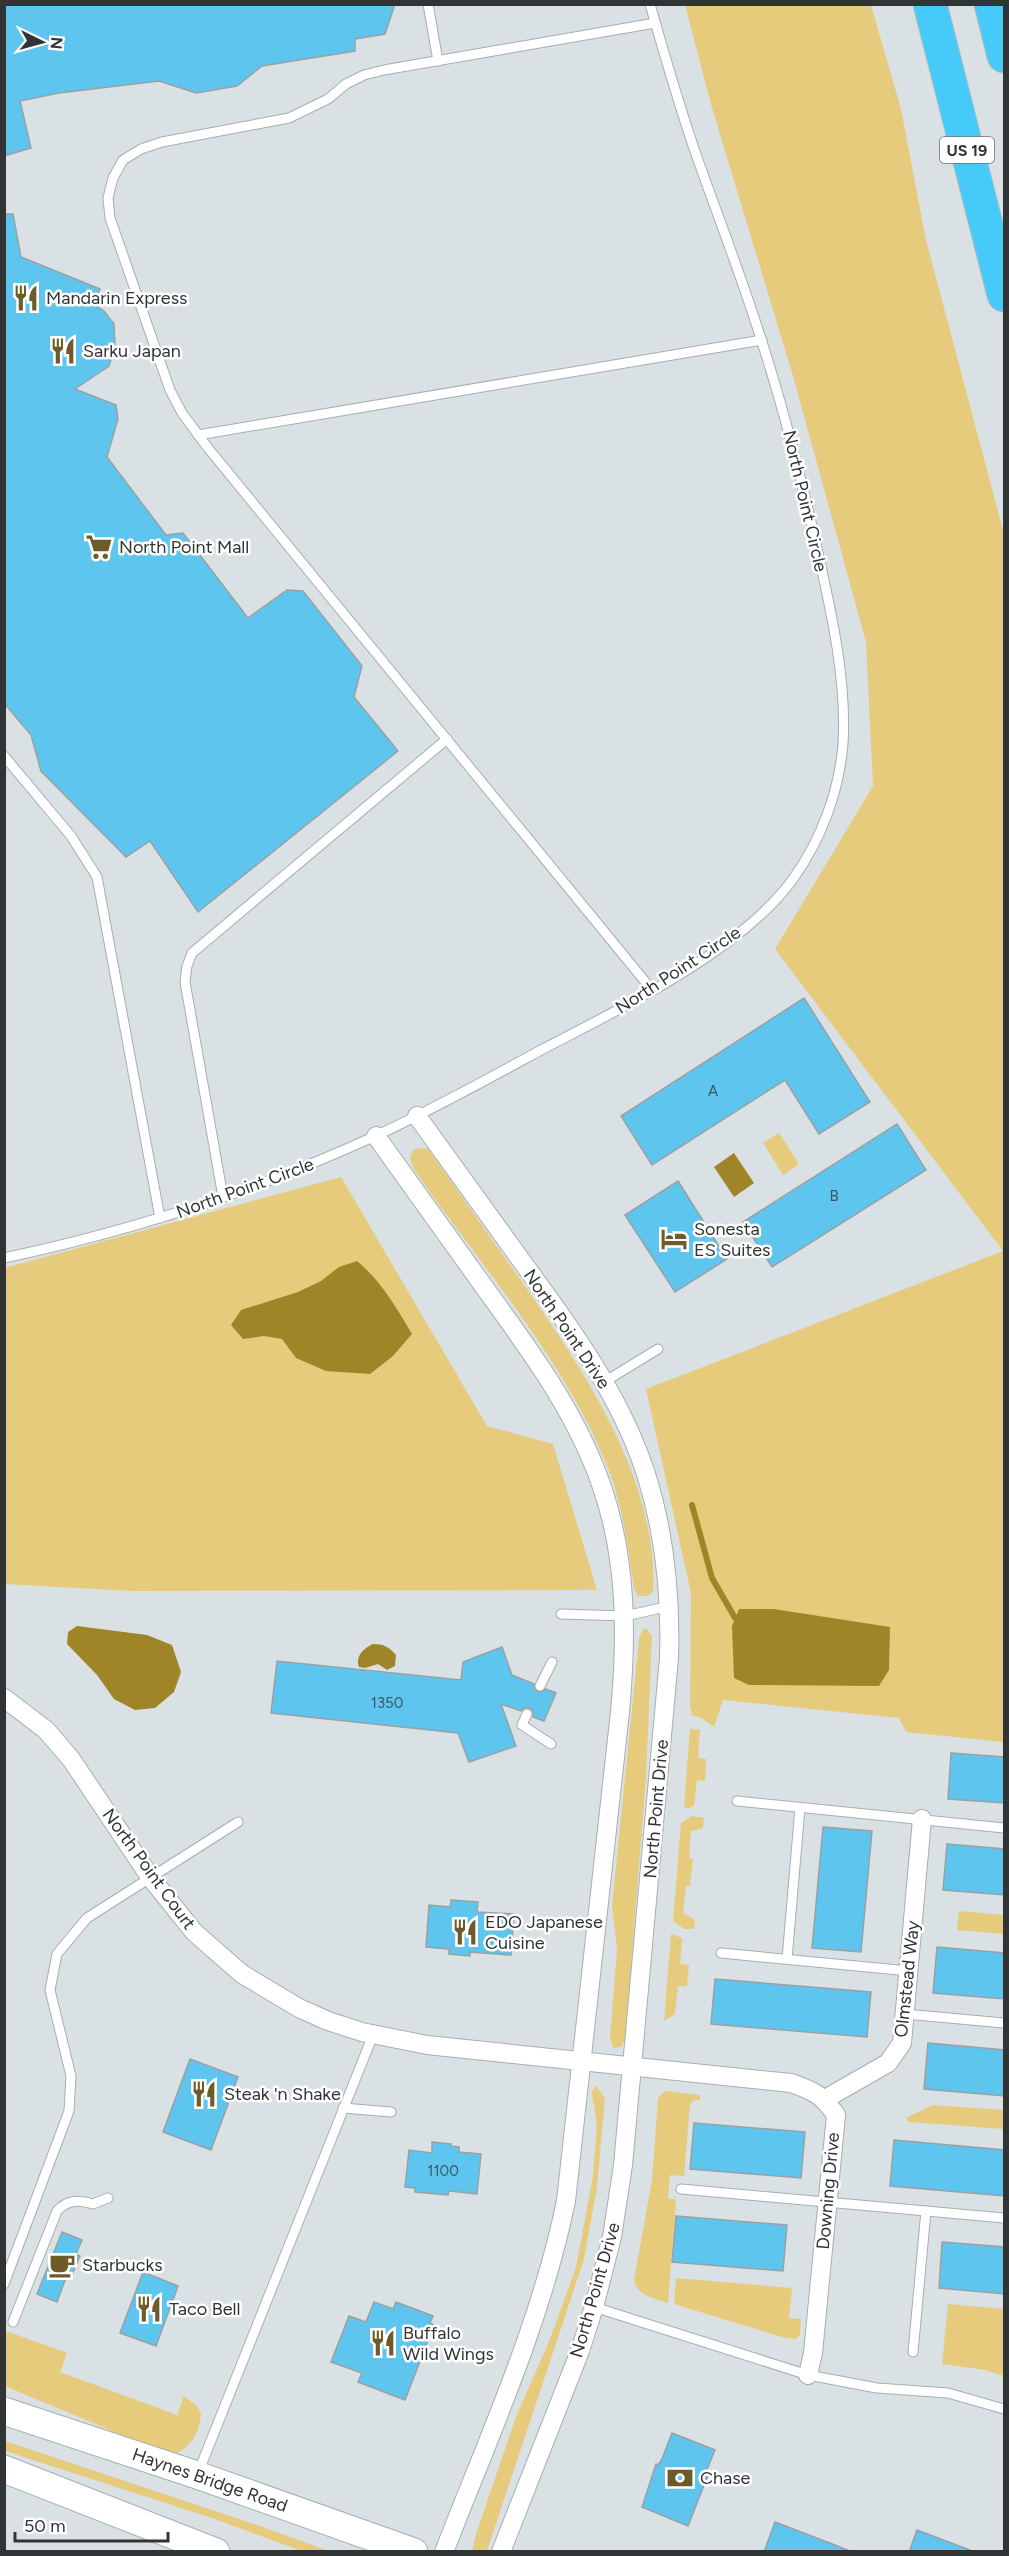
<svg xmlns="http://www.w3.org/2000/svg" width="1009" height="2556" font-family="Figtree,sans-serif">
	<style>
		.green { fill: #e6cb7d }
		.water { fill: #a08428 }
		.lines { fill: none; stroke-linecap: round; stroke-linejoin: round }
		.stream { stroke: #a08428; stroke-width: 6 }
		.building { fill: #5ec5ee; stroke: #9aa1a4; stroke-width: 1.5 }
		.service-casing { stroke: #a7aeb1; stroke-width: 11 }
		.minor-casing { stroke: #a7aeb1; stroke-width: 20 }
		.secondary-casing { stroke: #a7aeb1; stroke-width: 29 }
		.motorway-casing { stroke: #bdbebe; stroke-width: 35 }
		.service { stroke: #fff; stroke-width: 9 }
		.minor { stroke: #fff; stroke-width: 18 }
		.secondary { stroke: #fff; stroke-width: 27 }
		.motorway { stroke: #46cafa; stroke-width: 33 }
		.labels { text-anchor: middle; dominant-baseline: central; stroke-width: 5; stroke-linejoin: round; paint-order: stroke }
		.number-label { font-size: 15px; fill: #3c5863 }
		.shield { fill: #fff; stroke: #6f7172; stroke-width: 1.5 }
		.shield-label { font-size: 16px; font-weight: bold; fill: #313435 }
		.poi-label { font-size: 18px; fill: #313435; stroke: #fff; text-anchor: start }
		.street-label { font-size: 18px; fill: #313435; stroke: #fff }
	</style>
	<rect width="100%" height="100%" fill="#dae1e4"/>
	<!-- green -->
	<g class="green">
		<polygon points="685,5 871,5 901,109 926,240 1004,534 1004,1742 906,1732 899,1718 723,1700 714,1727 703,1719 692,1715 690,1705 691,1593 646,1389 1003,1251 775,949 873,786 866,642 793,376 712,108"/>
		<polygon points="779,1133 799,1164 783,1175 763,1143"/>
		<path d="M 421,1148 L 428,1149 C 459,1192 489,1236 520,1279 C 582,1368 659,1479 653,1592 L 647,1596 L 638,1596 L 634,1588 C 628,1548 623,1507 608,1468 C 567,1363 478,1262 413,1168 L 410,1157 L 413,1150 Z"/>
		<polygon points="341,1177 487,1426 553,1444 597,1590 132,1591 5,1584 4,1268"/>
		<polygon points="643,1629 647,1629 652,1636 646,1778 625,2040 621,2047 613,2048 610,2037 617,1950 612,1906 639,1639"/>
		<polygon points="690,1729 700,1730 698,1758 706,1759 705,1781 697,1780 694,1805 688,1809 684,1806"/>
		<polygon points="692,1816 704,1818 703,1828 691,1831 689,1858 693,1859 690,1886 686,1886 683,1913 695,1920 694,1929 684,1929 673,1921 681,1823"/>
		<polygon points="959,1911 1004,1915 1004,1934 957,1930"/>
		<polygon points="671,1934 682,1938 680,1964 689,1965 687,1986 678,1986 675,2014 664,2021"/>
		<polygon points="595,2085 605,2098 597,2187 584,2259 489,2545 487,2551 472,2551 476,2534 516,2417 550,2339 576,2267 593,2176 597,2126 592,2093"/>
		<path d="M 665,2091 L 700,2095 L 700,2100 L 694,2100 L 690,2105 L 684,2176 L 670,2175 L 668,2198 L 676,2200 L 668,2303 C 654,2298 637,2296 634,2280 L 652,2180 L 658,2098 Z"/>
		<polygon points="933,2105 1004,2110 1004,2129 909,2122 906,2118"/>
		<polygon points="676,2278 792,2288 789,2318 801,2319 800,2335 795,2339 785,2338 674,2304"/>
		<polygon points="948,2304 1004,2309 1004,2376 985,2370 942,2364"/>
		<path d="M 9,2332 L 67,2353 L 60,2372 L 177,2415 L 184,2396 L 197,2406 L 201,2414 C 199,2434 190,2451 169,2455 L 5,2386 L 4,2334 Z"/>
		<polygon points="5,2441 257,2525 329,2551 302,2551 212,2518 5,2451"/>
	</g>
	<!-- water -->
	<g class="water">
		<polygon points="734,1153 754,1183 734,1197 714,1167"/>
		<path d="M 357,1261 C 381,1281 396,1307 412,1334 L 393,1356 L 370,1374 L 326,1371 L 296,1358 L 282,1339 L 264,1336 L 243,1339 L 231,1325 L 241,1310 L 298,1292 L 321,1281 L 339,1267 Z"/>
		<polygon points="739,1609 774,1609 890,1627 889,1670 879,1686 749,1685 734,1678 732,1626"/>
		<polygon points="77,1626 147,1635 172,1645 181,1672 174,1692 155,1708 135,1710 114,1699 97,1675 67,1644 68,1632"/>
		<path d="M 373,1644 C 384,1644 389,1647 396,1655 L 395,1666 L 387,1670 L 378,1664 L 365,1668 L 359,1667 C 355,1656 364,1648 373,1644 Z"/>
	</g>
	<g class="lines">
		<!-- stream -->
		<polyline class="stream" points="692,1505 712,1578 735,1618"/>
	</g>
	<!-- building -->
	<g class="building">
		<polygon points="4,4 395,4 385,34 355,39 355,51 262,66 237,86 196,93 159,81 59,93 20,101 31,148 4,156"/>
		<polygon points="4,214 13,214 21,257 100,289 94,304 104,311 114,324 115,347 109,366 75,389 116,405 118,419 107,457 166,535 183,533 248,618 287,590 303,591 362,666 354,697 398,751 198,912 150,841 126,857 41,771 31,735 4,703"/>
		<polygon points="804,998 870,1102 819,1134 785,1080 652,1165 621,1116"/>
		<polygon points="897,1124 926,1170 772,1267 743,1222"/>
		<polygon points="678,1181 727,1259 675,1292 625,1215"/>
		<polygon points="502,1647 512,1675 534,1684 534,1689 538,1692 546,1689 556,1693 544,1721 533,1717 533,1711 529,1708 524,1708 521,1711 501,1704 516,1746 469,1762 458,1733 271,1713 277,1661 461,1680 463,1662"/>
		<polygon points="951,1753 1005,1757 1005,1803 948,1799"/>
		<polygon points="823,1827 872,1831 861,1952 812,1948"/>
		<polygon points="947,1844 1005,1849 1005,1895 943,1890"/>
		<polygon points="451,1900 478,1902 477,1912 514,1914 511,1955 470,1952 470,1956 449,1954 449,1949 426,1947 429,1905 450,1907"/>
		<polygon points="937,1947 1005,1953 1005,1999 933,1993"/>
		<polygon points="715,1979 871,1992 867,2037 711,2024"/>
		<polygon points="928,2043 1005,2050 1005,2096 924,2089"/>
		<polygon points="190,2059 238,2077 211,2150 163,2132"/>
		<polygon points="694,2123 805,2132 801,2178 690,2169"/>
		<polygon points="894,2140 1005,2150 1005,2196 890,2186"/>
		<polygon points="432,2142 451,2144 451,2146 459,2147 459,2152 481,2154 477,2194 449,2191 448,2195 415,2192 415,2188 405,2187 409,2150 432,2153"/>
		<polygon points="676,2216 787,2225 783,2271 672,2262"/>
		<polygon points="62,2232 82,2240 76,2254 80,2256 71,2277 67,2275 57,2302 37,2294"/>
		<polygon points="942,2242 1005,2247 1005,2294 939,2288"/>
		<polygon points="143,2272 178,2286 156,2346 120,2333"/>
		<polygon points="374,2302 393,2309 396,2302 433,2316 430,2323 434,2325 405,2400 358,2382 362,2373 331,2362 349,2316 366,2322"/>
		<polygon points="672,2433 715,2450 705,2474 708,2475 688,2526 642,2507 656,2464 658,2465 662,2459"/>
		<polygon points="775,2522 848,2550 848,2552 764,2552"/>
		<polygon points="917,2530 970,2550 970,2552 909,2552"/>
	</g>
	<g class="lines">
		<!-- service casing -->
		<g class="service-casing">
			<g id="service">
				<polyline points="428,4 438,61"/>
				<polyline points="198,435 762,340"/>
				<polyline points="4,756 71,836 97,877 160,1218"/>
				<polyline points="652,990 208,448 182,413 170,390 110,218 108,198 113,178 123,160 141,149 162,142 289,118 328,99 346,84 364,75 384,70 655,23"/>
				<polyline points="223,1197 185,982 187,966 192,953 447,739"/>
				<path d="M 4,1258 C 131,1231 255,1191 373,1137 C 430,1111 486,1080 541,1050 C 620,1009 741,951 793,879 C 821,840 839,792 843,744 C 847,680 831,611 817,548 C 801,477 783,407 761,339 C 742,278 719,219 698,160 C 680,109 665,57 650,4"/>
				<polyline points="604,1382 658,1349"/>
				<polyline points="561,1614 625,1616 670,1606"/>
				<polyline points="540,1686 552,1662"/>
				<polyline points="527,1714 522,1725 551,1744"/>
				<polyline points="737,1801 1004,1828"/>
				<polyline points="721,1953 909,1971"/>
				<polyline points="787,1959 800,1808"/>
				<polyline points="905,2014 1004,2023"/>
				<polyline points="343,2108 391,2112"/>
				<polyline points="681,2189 1004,2218"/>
				<polyline points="4,2284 69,2111 71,2076 50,1990 57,1954 87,1918 238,1822"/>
				<polyline points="594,2307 808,2375 877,2388 948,2393 1004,2409"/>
				<path d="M 13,2322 L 57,2211 C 68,2199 79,2200 93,2204 L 108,2198"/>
				<polyline points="913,2352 926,2211"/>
				<polyline points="198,2473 373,2035"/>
			</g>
		</g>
		<!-- minor casing -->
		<g class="minor-casing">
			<g id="minor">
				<path d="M 417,1116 C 453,1166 489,1216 526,1267 C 573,1331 621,1397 646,1474 C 665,1534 671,1595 669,1658 L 623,2165 L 612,2237 L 594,2307 L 580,2351 L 501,2552"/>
				<path d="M 376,1136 C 413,1188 450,1240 487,1291 C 532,1353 577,1414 602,1487 C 627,1560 627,1636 620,1712 L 566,2201 C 541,2323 489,2436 444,2552"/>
				<path d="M 4,1698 L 46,1730 L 71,1759 L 150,1877 L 194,1932 L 242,1974 L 299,2008 L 328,2021 L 362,2032 L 427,2045 L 791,2083 C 814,2091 821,2094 836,2115 L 813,2353 L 808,2375"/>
				<polyline points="825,2099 888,2063 902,2043 922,1819"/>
			</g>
		</g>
		<!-- secondary casing -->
		<g class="secondary-casing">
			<g id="secondary">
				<polyline points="4,2411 197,2475 414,2552"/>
				<polyline points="4,2469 216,2552"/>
			</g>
		</g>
		<!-- motorway casing -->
		<g class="motorway-casing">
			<g id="motorway">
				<polyline points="930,4 1004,295"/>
				<polyline points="991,4 1004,56"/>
			</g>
		</g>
		<!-- service -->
		<use href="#service" class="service"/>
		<!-- minor -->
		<use href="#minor" class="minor"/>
		<!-- secondary -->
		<use href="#secondary" class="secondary"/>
		<!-- motorway -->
		<use href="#motorway" class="motorway"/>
	</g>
	<!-- icons -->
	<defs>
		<g id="restaurant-bare" transform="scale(2.07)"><path d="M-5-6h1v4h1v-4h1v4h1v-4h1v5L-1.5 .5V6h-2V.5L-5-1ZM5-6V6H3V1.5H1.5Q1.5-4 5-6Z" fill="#6d5c2a" stroke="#fff" stroke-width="2.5" paint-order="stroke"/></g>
		<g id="supermarket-bare" transform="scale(2.07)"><path d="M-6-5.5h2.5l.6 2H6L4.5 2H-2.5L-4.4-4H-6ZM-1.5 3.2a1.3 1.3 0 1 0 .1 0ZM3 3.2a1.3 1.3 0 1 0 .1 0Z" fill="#6d5c2a" stroke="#fff" stroke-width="2.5" paint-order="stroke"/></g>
		<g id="hotel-bare" transform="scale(2.07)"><path d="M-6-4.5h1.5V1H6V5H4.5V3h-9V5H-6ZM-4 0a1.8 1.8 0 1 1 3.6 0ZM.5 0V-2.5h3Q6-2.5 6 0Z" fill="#6d5c2a" stroke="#fff" stroke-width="2.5" paint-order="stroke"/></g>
		<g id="cafe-bare" transform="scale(2.07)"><path d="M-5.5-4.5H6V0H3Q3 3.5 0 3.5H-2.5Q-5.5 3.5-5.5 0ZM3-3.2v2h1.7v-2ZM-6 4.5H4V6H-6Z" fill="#6d5c2a" stroke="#fff" stroke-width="2.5" paint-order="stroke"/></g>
		<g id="bank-bare" transform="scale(2.07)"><path d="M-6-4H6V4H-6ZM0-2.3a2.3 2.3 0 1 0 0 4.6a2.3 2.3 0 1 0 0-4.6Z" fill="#6d5c2a" stroke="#fff" stroke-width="2.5" paint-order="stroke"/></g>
	</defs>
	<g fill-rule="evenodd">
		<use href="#restaurant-bare" x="26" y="298"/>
		<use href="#restaurant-bare" x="63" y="351"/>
		<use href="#supermarket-bare" x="99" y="547"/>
		<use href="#hotel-bare" x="674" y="1239"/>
		<use href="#restaurant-bare" x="465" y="1932"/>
		<use href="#restaurant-bare" x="204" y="2094"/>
		<use href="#cafe-bare" x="62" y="2265"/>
		<use href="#restaurant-bare" x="149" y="2309"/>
		<use href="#restaurant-bare" x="383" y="2343"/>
		<use href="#bank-bare" x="680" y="2478"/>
	</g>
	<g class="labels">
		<!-- number labels -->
		<g class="number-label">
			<text x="713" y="1091">A</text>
			<text x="834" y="1196">B</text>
			<text x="387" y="1703">1350</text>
			<text x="443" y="2171">1100</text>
		</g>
		<!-- shield labels -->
		<rect class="shield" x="940" y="137" width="54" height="26" rx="4.5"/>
		<g class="shield-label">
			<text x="967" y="150">US 19</text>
		</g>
		<!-- poi labels -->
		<g class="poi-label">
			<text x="46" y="298">Mandarin Express</text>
			<text x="83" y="351">Sarku Japan</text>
			<text x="119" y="547">North Point Mall</text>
			<text x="694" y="1229">Sonesta<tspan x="694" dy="21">ES Suites</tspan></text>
			<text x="485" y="1922">EDO Japanese<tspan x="485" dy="21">Cuisine</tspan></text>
			<text x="224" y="2094">Steak 'n Shake</text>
			<text x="82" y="2265">Starbucks</text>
			<text x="169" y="2309">Taco Bell</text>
			<text x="403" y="2333">Buffalo<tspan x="403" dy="21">Wild Wings</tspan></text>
			<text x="700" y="2478">Chase</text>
		</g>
		<!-- street labels -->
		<g class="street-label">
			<text transform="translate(805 501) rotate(77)">North Point Circle</text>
			<text transform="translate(678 970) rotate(-33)">North Point Circle</text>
			<text transform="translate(245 1188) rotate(-20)">North Point Circle</text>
			<text transform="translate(567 1329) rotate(56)">North Point Drive</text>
			<text transform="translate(656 1809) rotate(-85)">North Point Drive</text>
			<text transform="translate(149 1869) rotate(54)">North Point Court</text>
			<text transform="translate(907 1979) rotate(-84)">Olmstead Way</text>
			<text transform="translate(828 2191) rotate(-85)">Downing Drive</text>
			<text transform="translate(595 2290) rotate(-74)">North Point Drive</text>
			<text transform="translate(210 2480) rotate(19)">Haynes Bridge Road</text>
		</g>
	</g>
	<!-- border -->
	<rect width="1009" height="2556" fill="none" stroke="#313435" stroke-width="12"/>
	<!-- north arrow -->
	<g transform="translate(42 42) rotate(95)" stroke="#ffffff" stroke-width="4.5" paint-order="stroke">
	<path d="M0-4.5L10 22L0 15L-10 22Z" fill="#313435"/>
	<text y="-9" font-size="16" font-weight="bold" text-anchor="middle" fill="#313435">N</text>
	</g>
	<!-- scale -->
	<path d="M15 2532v9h153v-9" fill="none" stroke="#313435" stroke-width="3"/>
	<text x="24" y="2532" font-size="18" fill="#313435" stroke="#ffffff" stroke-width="4.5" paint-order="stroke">50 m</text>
</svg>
